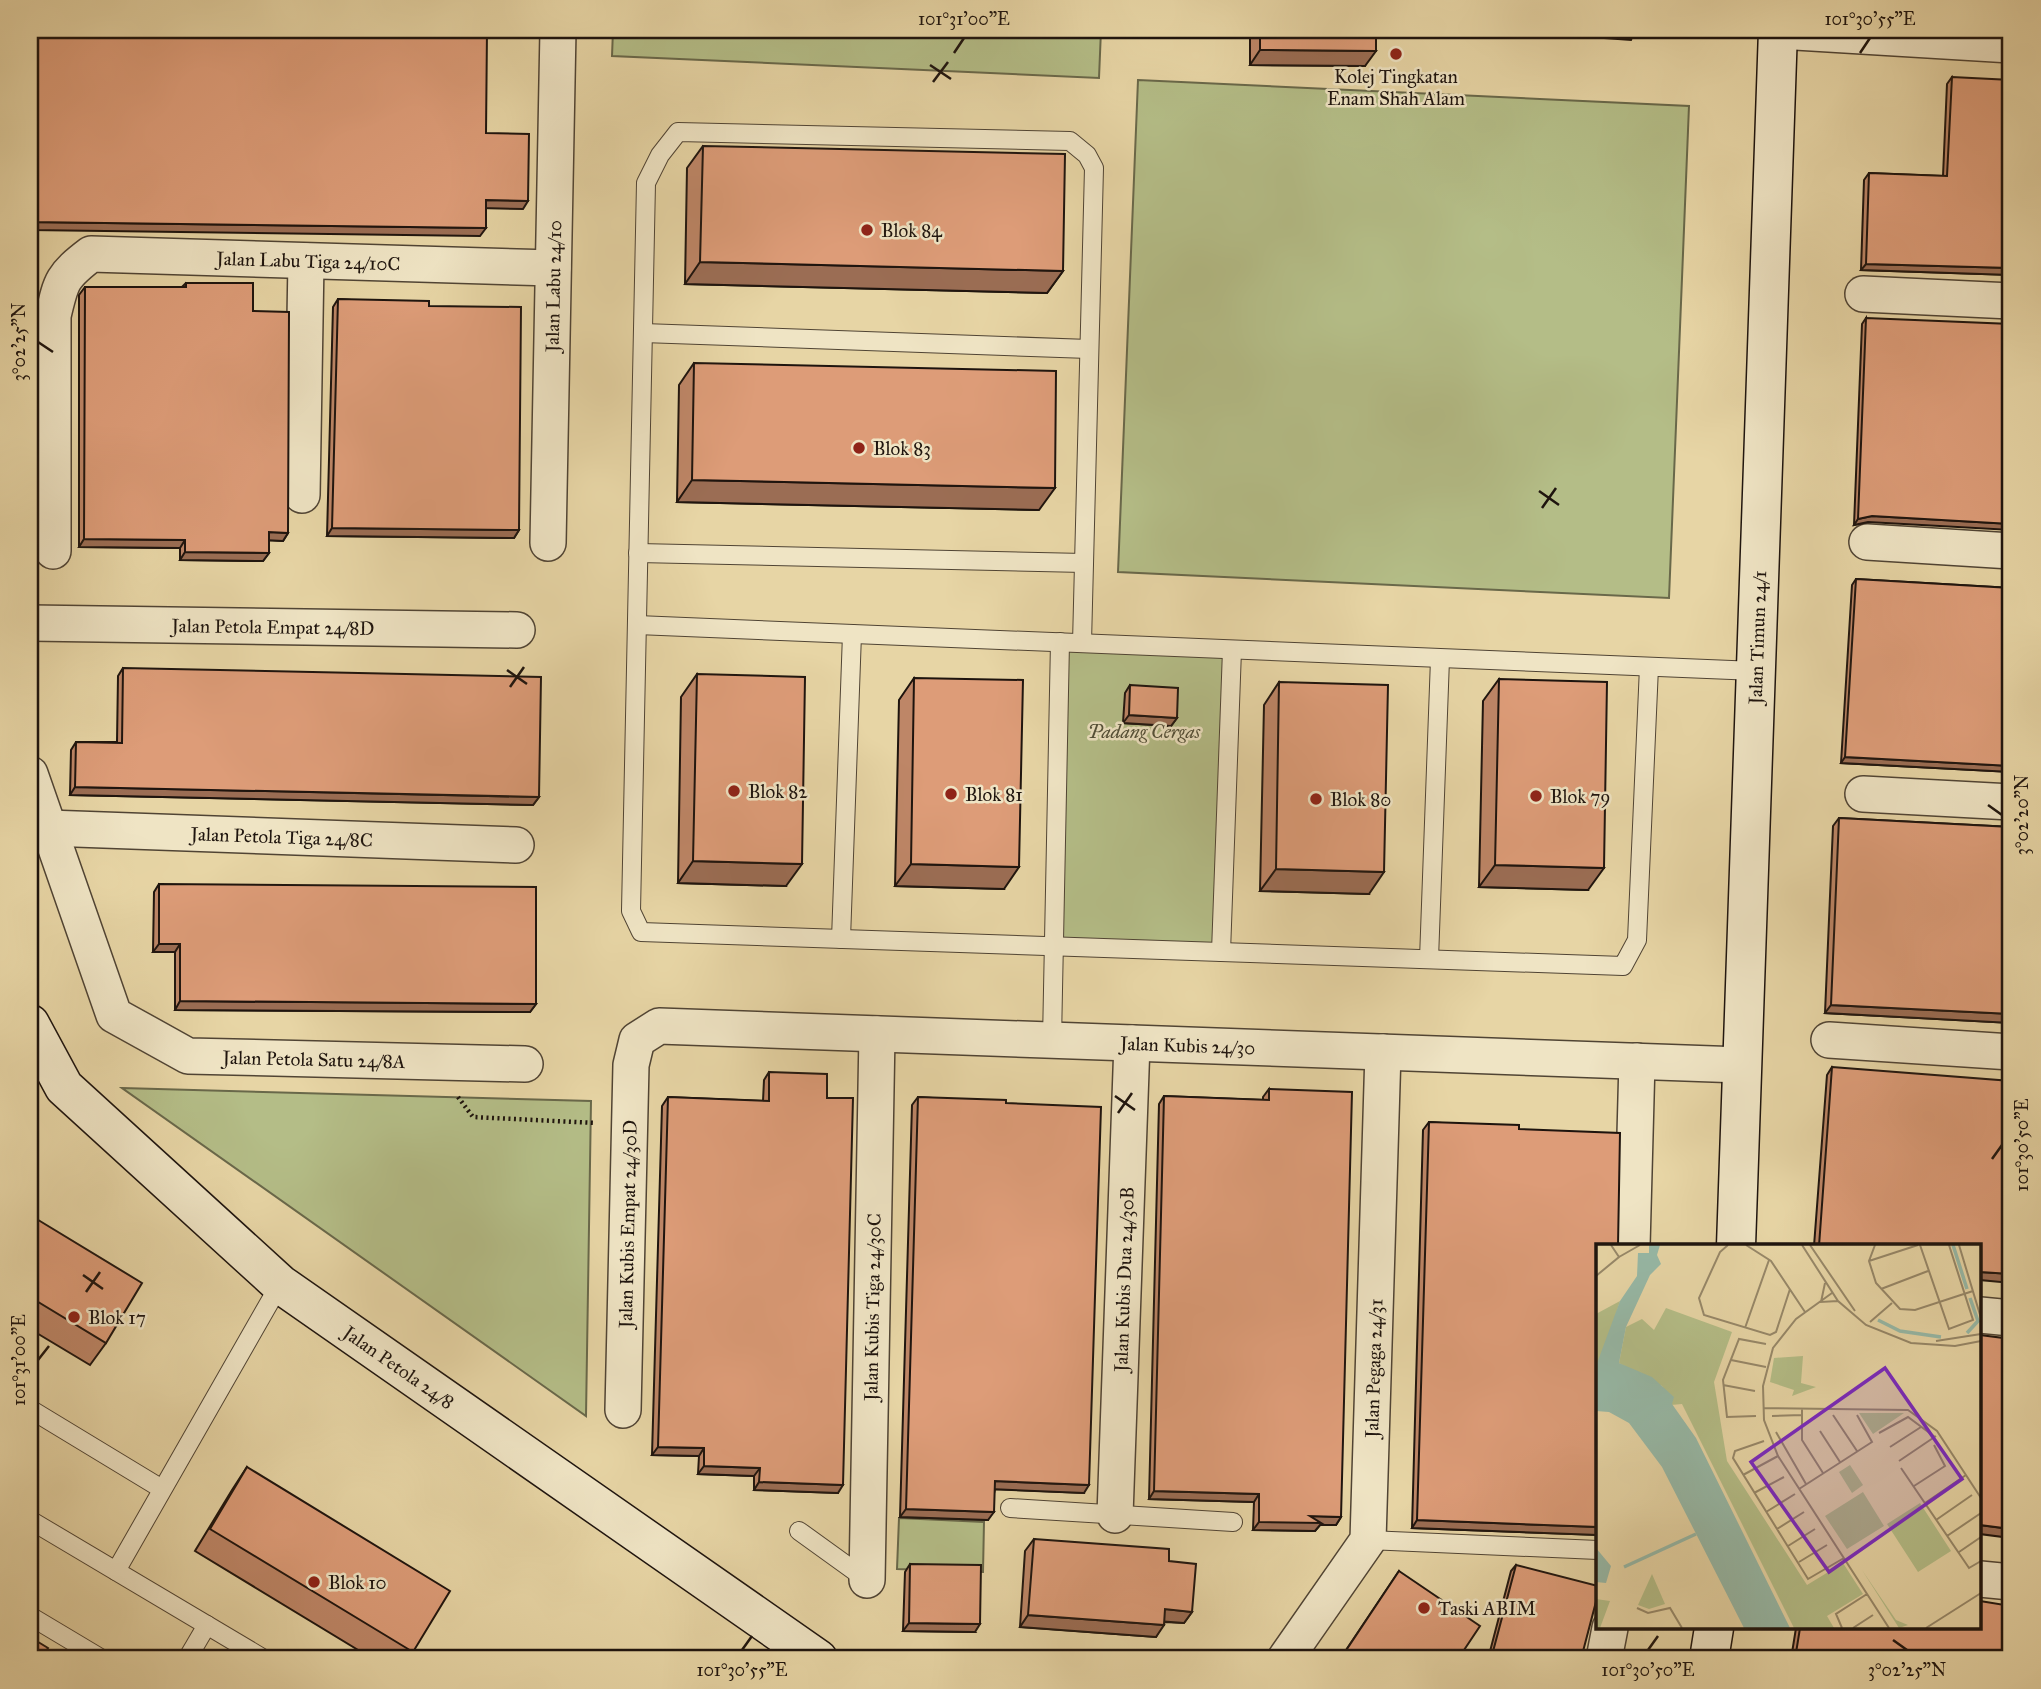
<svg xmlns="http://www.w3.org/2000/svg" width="2041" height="1689" font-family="'IM FELL Great Primer',serif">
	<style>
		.green { fill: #b4bd87; stroke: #69684a; stroke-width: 2 }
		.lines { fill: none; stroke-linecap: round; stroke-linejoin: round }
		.lane-casing { stroke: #504434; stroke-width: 20 }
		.street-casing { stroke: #504434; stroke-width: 38 }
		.secondary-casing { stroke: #1e140e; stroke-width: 41 }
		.path { stroke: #1e140e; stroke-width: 4.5; stroke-dasharray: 2 3.5; stroke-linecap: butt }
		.lane { stroke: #efe4c4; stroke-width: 18 }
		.street { stroke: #efe4c4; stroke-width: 35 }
		.secondary { stroke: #efe4c4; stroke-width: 38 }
		.wall { fill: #be8667; stroke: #1e140e; stroke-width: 2 }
		.shaded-wall { fill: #9b6d54; stroke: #1e140e; stroke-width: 2 }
		.building { fill: #dd9c78; stroke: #1e140e; stroke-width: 2 }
		.ticks { fill: none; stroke: #1e140e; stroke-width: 2.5 }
		.poi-dot { fill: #8f2418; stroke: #efe4c4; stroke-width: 2.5 }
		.labels { text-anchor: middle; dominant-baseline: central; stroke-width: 5; stroke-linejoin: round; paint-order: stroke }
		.poi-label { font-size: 19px; fill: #1e140e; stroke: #efe4c4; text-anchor: start }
		.street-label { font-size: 19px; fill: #1e140e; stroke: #efe4c4 }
		.park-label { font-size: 19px; font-style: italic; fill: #524f38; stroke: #efe4c4 }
		.inset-river { fill: none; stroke: #97b9a7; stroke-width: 3.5 }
		.inset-road { fill: none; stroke: #978869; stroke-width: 2 }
		.view { fill: #7b2cbf; fill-opacity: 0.15; stroke: #7b2cbf; stroke-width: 3.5 }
		.inset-edge { fill: none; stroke: #1e140e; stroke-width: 3.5 }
		.neatline { fill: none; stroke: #1e140e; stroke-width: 2.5 }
		.ticks-label { font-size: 18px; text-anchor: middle; fill: #1e140e }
	</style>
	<rect width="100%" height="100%" fill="#e7d5a5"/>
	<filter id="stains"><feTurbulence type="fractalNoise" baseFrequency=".00286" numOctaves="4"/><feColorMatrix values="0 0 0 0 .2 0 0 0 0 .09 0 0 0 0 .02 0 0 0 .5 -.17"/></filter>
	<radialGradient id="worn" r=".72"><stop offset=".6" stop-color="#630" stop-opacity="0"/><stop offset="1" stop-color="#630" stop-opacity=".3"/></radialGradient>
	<!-- green -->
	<g class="green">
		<polygon points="613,30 1101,30 1099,78 612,56"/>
		<polygon points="1138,80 1689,106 1669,598 1118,572"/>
		<polygon points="1060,642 1232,650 1221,952 1054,947"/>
		<polygon points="122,1088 591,1101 586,1416"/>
		<polygon points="899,1518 984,1522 983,1572 897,1569"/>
	</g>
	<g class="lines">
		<!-- lane casing -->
		<g class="lane-casing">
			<g id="lane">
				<polyline points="643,333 1089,349"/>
				<polyline points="638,553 1084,563"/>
				<polyline points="637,625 1756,671"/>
				<polyline points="1082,643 1094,168 1087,155 1070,141 678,132 660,155 646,183 631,911 641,932 1623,966 1637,940 1649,667"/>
				<polyline points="841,939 852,634"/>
				<polyline points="1221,952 1232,650"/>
				<polyline points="1429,959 1440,659"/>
				<polyline points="1052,1040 1060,642"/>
				<polyline points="30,1409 162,1489"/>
				<polyline points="1010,1508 1233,1522"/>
				<polyline points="30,1520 264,1659"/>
				<polyline points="799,1531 867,1580"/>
				<polyline points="1368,1540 1598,1550"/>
				<polyline points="116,1571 280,1284"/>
				<polyline points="30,1616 102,1659"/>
				<polyline points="187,1659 207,1625"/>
			</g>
		</g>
		<!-- street casing -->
		<g class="street-casing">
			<g id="street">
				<polyline points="1778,31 2011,45"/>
				<polyline points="1863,294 2011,301"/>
				<polyline points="302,495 306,261"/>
				<polyline points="1867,542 2011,551"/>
				<path id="s1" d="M 548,543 L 558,30"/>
				<path id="s2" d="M 53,551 L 53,316 C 61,281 62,276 91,254 L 553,268"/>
				<path id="s3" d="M 30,623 L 517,630"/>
				<path id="s4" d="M 30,774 L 114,1015 L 188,1056 L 525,1064"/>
				<polyline points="1863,794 2011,802"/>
				<path id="s5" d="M 48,828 L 516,845"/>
				<polyline points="1829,1040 2011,1052"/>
				<polyline points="1632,1246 1637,1061"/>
				<polyline points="1980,1315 2011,1318"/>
				<path id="s6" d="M 623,1410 L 631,1065 L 637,1040 L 659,1026 L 1741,1065"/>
				<path id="s7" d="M 1115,1515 L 1132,1043"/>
				<polyline points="1980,1579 2011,1582"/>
				<path id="s8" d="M 867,1580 L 877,1034"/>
				<path id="s9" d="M 1285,1659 L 1368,1540 L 1383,1052"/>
				<polyline points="1604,1659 1610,1628"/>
			</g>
		</g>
		<!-- secondary casing -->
		<g class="secondary-casing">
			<g id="secondary">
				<path id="s10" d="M 30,1024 L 64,1087 L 280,1284 L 818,1659"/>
				<path id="s11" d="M 1736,1246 L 1778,30"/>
				<polyline points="1709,1659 1714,1628"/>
			</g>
		</g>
		<!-- path -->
		<polyline class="path" points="458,1097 473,1117 596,1123"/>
		<!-- lane -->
		<use href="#lane" class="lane"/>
		<!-- street -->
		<use href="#street" class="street"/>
		<!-- secondary -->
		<use href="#secondary" class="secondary"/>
	</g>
	<!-- wall -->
	<g class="wall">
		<polygon points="1250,30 1376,30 1365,66 1250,65"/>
		<polygon points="1952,77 2011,275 1861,270 1864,180 1869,173 1943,176 1947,84"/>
		<polygon points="703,146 1063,271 1047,293 685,284 687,168"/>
		<polygon points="186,283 253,311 288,533 283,541 269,540 269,553 263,561 180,560 180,548 79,547 79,295 85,287 182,287"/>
		<polygon points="338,299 429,306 519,530 514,538 327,536 333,307"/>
		<polygon points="1866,318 1868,522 1854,525 1862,324"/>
		<polygon points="694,363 1039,510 677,502 679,385"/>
		<polygon points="1856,579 2011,588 2011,772 1841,763 1852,585"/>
		<polygon points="123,668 539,797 533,805 70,795 71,750 76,742 117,742 118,676"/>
		<polygon points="697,674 786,886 678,883 681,697"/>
		<polygon points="914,678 1004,889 895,886 899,700"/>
		<polygon points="1499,679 1588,890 1479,887 1483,701"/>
		<polygon points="1279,682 1369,894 1260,891 1264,705"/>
		<polygon points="1130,685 1177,718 1171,726 1123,723 1125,693"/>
		<polygon points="1839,818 2011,827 2011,1023 1825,1013 1833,826"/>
		<polygon points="159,884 536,1004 530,1012 175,1010 175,952 153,952 154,892"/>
		<polygon points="1832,1067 1980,1246 1814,1246 1827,1075"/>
		<polygon points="769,1072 827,1098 838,1493 754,1490 754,1476 698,1474 699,1456 652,1455 662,1106 668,1097 763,1101 764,1080"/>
		<polygon points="1269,1089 1341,1517 1336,1525 1320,1525 1315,1531 1253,1530 1254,1502 1149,1499 1159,1104 1164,1096 1263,1100 1263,1097"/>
		<polygon points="918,1097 1006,1103 1084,1493 995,1489 988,1520 900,1517 912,1105"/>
		<polygon points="1429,1122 1519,1129 1598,1246 1598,1535 1412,1528 1423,1130"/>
		<polygon points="30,1215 106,1343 90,1365 30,1329"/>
		<polygon points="247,1467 413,1652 408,1659 373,1659 195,1551 232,1490"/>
		<polygon points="1034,1539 1192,1612 1184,1623 1164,1622 1156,1637 1020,1627 1025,1551"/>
		<polygon points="910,1564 975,1632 903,1631 905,1572"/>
		<polygon points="1516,1565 1581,1659 1488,1659 1511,1571"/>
		<polygon points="1399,1571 1458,1659 1340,1659"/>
		<polygon points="1796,1628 1980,1628 2011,1659 1791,1659"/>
	</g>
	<!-- shaded-wall -->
	<g class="shaded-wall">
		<polygon points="1566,31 1633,35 1631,40 1564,35"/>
		<polygon points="1260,50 1376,51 1365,66 1250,65"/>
		<polygon points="486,200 528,201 523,209 481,208"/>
		<polygon points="30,222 486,228 480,236 30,230"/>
		<polygon points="700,262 1063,271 1047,293 685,284"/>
		<polygon points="1866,264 2011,268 2011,275 1861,270"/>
		<polygon points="692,480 1055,488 1039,510 677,502"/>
		<polygon points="1872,516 2011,524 2011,530 1868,522 1854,525 1858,519"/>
		<polygon points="332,528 519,530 514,538 327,536"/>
		<polygon points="269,532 288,533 283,541 263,540"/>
		<polygon points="84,539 185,540 180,548 79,547"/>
		<polygon points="185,552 269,553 263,561 180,560"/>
		<polygon points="1129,715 1177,718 1171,726 1123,723"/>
		<polygon points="1845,757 2011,766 2011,772 1841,763"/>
		<polygon points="75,787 539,797 533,805 70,795"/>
		<polygon points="693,861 802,864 786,886 678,883"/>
		<polygon points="911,864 1019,867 1004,889 895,886"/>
		<polygon points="1495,865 1604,868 1588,890 1479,887"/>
		<polygon points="1276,869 1384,872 1369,894 1260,891"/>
		<polygon points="159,944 180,944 175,952 153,952"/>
		<polygon points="180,1001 536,1004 530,1012 175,1010"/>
		<polygon points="1831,1005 2011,1014 2011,1023 1825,1013"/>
		<polygon points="1980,1272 2011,1274 2011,1283 1980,1280"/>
		<polygon points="658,1447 704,1448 699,1456 652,1455"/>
		<polygon points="704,1466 760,1468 754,1476 698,1474"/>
		<polygon points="995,1481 1089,1485 1084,1493 989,1489"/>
		<polygon points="759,1482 843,1485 838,1493 754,1490"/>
		<polygon points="1154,1491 1259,1494 1254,1502 1149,1499"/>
		<polygon points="906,1509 994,1512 988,1520 900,1517"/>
		<polygon points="1310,1516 1341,1517 1336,1525 1320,1525 1315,1531 1253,1530 1259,1522"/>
		<polygon points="1417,1520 1598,1527 1598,1535 1412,1528"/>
		<polygon points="1980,1525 2011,1529 2011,1538 1980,1534"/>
		<polygon points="1165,1609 1192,1612 1184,1623 1157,1621"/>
		<polygon points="1028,1615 1164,1625 1156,1637 1020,1627"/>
		<polygon points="909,1623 980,1624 975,1632 903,1631"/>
	</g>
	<!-- building -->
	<g class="building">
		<polygon points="30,30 487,31 486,133 529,134 528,201 486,200 486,228 30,222"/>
		<polygon points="1260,30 1376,30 1376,51 1260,50"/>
		<polygon points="1566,30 1634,30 1633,35 1566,31"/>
		<polygon points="1952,77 2011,80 2011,268 1866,264 1869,173 1947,176"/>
		<polygon points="703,146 1065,154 1063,271 700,262"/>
		<polygon points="186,283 253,283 253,311 289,312 288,533 269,532 269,553 185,552 185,540 84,539 85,287 186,287"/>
		<polygon points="338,299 429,301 429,306 521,307 519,530 332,528"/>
		<polygon points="1866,318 2011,324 2011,524 1872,516 1858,519"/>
		<polygon points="694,363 1056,371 1055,488 692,480"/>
		<polygon points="1856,579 2011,588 2011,766 1845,757"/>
		<polygon points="123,668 541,677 539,797 75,787 76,742 122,743"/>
		<polygon points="697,674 805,677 802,864 693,861"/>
		<polygon points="914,678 1023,680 1019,867 911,864"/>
		<polygon points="1499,679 1607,682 1604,868 1495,865"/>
		<polygon points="1279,682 1388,685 1384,872 1276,869"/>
		<polygon points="1130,685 1178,688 1177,718 1129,715"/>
		<polygon points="1839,818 2011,827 2011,1014 1831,1005"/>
		<polygon points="159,884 536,887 536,1004 180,1001 180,944 159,944"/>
		<polygon points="1832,1067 2011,1081 2011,1274 1980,1272 1980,1246 1819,1246"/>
		<polygon points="769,1072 827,1074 827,1098 853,1098 843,1485 759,1482 760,1468 704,1466 704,1448 658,1447 668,1097 769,1101"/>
		<polygon points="1269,1089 1352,1092 1341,1517 1310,1516 1321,1523 1259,1522 1259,1494 1154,1491 1164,1096 1269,1100"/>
		<polygon points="918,1097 1006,1100 1006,1103 1101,1107 1089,1485 995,1481 994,1512 906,1509"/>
		<polygon points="1429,1122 1519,1125 1519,1129 1620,1133 1618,1246 1598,1246 1598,1527 1417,1520"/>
		<polygon points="30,1215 142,1283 106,1343 30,1297"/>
		<polygon points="1980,1335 2011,1339 2011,1529 1980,1525"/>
		<polygon points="247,1467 450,1591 413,1652 210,1529"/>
		<polygon points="1034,1539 1169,1549 1169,1561 1196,1564 1192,1612 1165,1609 1164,1625 1028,1615"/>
		<polygon points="910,1564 981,1565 980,1624 909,1623"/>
		<polygon points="1516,1565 1598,1586 1598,1594 1581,1659 1491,1659"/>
		<polygon points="1399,1571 1480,1626 1458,1659 1362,1659 1347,1649"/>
		<polygon points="1980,1601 2011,1606 2011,1659 1795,1659 1800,1628 1980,1628"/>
		<polygon points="30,1637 48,1648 41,1659 30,1659"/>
	</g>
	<!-- ticks -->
	<path class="ticks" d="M 954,53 L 964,38M 1860,53 L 1870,38M 930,65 L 951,79M 933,82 L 948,62M 38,342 L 53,352M 1539,491 L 1559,505M 1542,508 L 1556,488M 507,670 L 527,684M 510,687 L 524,667M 1988,805 L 2002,815M 1115,1096 L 1135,1110M 1118,1113 L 1132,1093M 1992,1159 L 2002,1145M 83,1275 L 103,1289M 86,1292 L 100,1272M 38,1360 L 49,1346M 1893,1640 L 1907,1650M 742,1650 L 752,1636M 1648,1650 L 1658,1636"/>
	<!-- markers -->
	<g class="poi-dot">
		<circle cx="1396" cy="54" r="7"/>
		<circle cx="867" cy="230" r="7"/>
		<circle cx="859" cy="448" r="7"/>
		<circle cx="734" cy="791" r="7"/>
		<circle cx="951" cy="794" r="7"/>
		<circle cx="1536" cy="796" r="7"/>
		<circle cx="1316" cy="799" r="7"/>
		<circle cx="74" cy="1317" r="7"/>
		<circle cx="314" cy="1582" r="7"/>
		<circle cx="1424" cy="1608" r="7"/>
	</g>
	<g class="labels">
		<!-- poi labels -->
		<g class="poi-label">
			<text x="1396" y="76" text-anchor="middle">Kolej Tingkatan<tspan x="1396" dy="22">Enam Shah Alam</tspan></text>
			<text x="881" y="230">Blok 84</text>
			<text x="873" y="448">Blok 83</text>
			<text x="748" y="791">Blok 82</text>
			<text x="965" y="794">Blok 81</text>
			<text x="1550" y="796">Blok 79</text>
			<text x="1330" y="799">Blok 80</text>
			<text x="88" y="1317">Blok 17</text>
			<text x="328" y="1582">Blok 10</text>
			<text x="1438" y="1608">Taski ABIM</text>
		</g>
		<!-- street labels -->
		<g class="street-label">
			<text stroke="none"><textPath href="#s2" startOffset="528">Jalan Labu Tiga 24/10C</textPath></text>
			<text stroke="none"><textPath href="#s1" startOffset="257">Jalan Labu 24/10</textPath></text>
			<text stroke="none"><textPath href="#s3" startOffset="243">Jalan Petola Empat 24/8D</textPath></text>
			<text stroke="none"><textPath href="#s11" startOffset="609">Jalan Timun 24/1</textPath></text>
			<text stroke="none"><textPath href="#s5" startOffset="234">Jalan Petola Tiga 24/8C</textPath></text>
			<text stroke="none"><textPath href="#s6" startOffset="926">Jalan Kubis 24/30</textPath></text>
			<text stroke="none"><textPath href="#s4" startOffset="466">Jalan Petola Satu 24/8A</textPath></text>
			<text stroke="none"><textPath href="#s6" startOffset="186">Jalan Kubis Empat 24/30D</textPath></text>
			<text stroke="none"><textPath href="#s7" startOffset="236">Jalan Kubis Dua 24/30B</textPath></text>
			<text stroke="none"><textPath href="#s8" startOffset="273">Jalan Kubis Tiga 24/30C</textPath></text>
			<text stroke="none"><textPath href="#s10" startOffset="509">Jalan Petola 24/8</textPath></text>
			<text stroke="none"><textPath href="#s9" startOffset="317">Jalan Pegaga 24/31</textPath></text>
		</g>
		<!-- park labels -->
		<g class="park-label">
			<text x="1144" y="731">Padang Cergas</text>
		</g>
	</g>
	<!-- overview -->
	<g transform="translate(1596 1244)">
		<rect width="385" height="385" fill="#e7d5a5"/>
		<path d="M 24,57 L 9,104 L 0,122 L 0,70 ZM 70,64 L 136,88 L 118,138 L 131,217 L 211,341 L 247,319 L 267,350 L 231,372 L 238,384 L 198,384 L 86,160 L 75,161 L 66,142 L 23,119 L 30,83 L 46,75 L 58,86 ZM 207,112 L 205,139 L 220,143 L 196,152 L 198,146 L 174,138 L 178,114 ZM 263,169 L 308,169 L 277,190 ZM 254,221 L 267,241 L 256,249 L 243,228 ZM 267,248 L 288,282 L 251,305 L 229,272 ZM 324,259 L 355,307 L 322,328 L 291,280 ZM 266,326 L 300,376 L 312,381 L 303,384 ZM 56,330 L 69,360 L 53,365 L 42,361 ZM 0,355 L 14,357 L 4,384 L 0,384 Z" fill="#b4bd87"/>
		<path d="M 53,1 L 64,1 L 61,11 L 65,20 L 54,31 L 30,83 L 23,119 L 56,133 L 78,153 L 76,160 L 100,194 L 194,384 L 148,384 L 66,223 L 33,179 L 13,168 L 0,167 L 0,122 L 24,57 L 41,32 L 42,9 L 53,9 ZM 0,304 L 15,322 L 10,339 L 0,338 Z" fill="#97b9a7"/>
		<path class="inset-river" d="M 357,1 L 371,45M 282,76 L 304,87 L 345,93M 371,89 L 382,77 L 374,54M 28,323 L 100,290"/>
		<path class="inset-road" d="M 132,1 L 124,8 L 103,54 L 108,71 L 174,91 L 180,88 L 194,45M 150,1 L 175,17 L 209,68M 206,1 L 242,57 L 270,81 L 315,99 L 359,102 L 385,97M 214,1 L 259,67M 279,1 L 273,17 L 280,39 L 304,65 L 319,66 L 377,47M 324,1 L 353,85 L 377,76 L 353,1M 363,1 L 385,74M 23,13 L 44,1M 273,17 L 322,1M 0,32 L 23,13 L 15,1M 229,39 L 225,58 L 242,57M 285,45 L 332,27M 236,49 L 200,75 L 177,104 L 167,142 L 168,176 L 182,212 L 293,384M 274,78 L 296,59M 149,84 L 173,16M 340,97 L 385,90M 135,116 L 170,123M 127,141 L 159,147M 167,164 L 312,166 L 341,187 L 385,254M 206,164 L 206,196 L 227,229M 237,171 L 261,207M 160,172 L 131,173 L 127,136 L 143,95 L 170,100M 176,172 L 206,171M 224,187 L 244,218M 180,188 L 210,240M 283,189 L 312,173 L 339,193M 168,197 L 139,207 L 137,214 L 212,335 L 248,314M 294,203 L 325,183M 303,217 L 340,192M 305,224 L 373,324 L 385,317M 147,231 L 182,212M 318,242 L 349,222 L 338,201M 203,245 L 276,198 L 261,171M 158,249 L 188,233M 329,259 L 370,231M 170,268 L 199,250M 340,276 L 376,251M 181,285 L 208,268M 351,292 L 385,269M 192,302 L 219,285M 363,308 L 385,293M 203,318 L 231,301M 41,364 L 52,369 L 74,364 L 86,384M 246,384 L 240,370 L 271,350M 257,384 L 277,371M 330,384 L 385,349"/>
		<path class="view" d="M 289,124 L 366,235 L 233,328 L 155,218 Z"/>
		<rect width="385" height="385" class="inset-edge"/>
	</g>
	<!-- margin -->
	<rect width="2041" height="1689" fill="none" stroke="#e7d5a5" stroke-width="77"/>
	<rect x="38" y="38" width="1964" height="1612" class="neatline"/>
	<g class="ticks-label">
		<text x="964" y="25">101°31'00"E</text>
		<text x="1870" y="25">101°30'55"E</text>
		<text transform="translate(19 342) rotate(-90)" y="6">3°02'25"N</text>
		<text transform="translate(2022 815) rotate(-90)" y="6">3°02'20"N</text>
		<text transform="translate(2022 1145) rotate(-90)" y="6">101°30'50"E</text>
		<text transform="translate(19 1360) rotate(-90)" y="6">101°31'00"E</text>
		<text x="742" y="1676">101°30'55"E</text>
		<text x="1648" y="1676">101°30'50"E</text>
		<text x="1907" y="1676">3°02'25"N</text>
	</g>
	<rect width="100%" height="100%" filter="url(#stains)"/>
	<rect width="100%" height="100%" fill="url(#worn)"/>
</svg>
